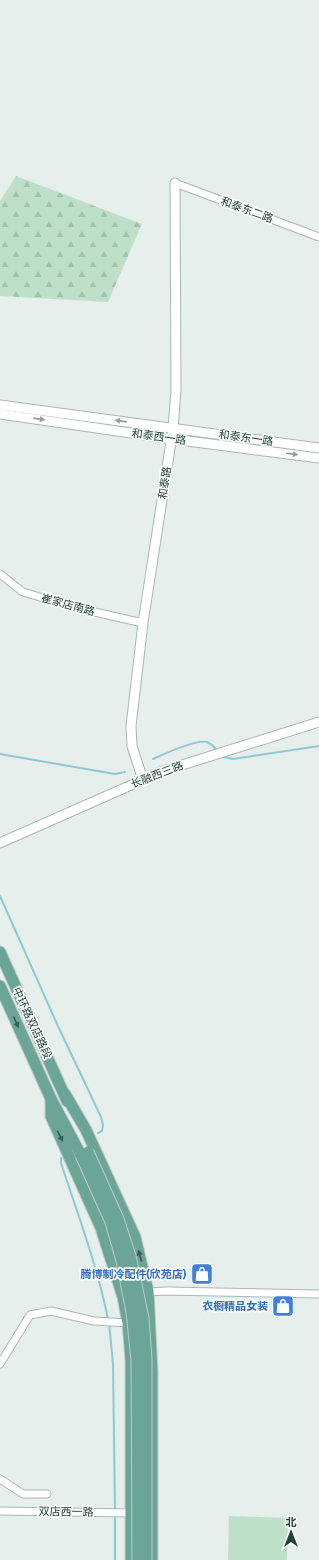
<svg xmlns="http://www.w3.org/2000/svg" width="319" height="1560" font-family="'Fira Sans Condensed','Noto Sans SC',sans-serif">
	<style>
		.green { fill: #bfe0c8 }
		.forest { fill: url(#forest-firs) }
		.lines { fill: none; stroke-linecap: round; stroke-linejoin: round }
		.stream { stroke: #8ec9d4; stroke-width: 2 }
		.minor-casing { stroke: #a8b8b2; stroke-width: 9 }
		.tertiary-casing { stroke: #a8b8b2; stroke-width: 11 }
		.primary-casing { stroke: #c2cac8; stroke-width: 13 }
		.minor { stroke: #fff; stroke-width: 7 }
		.tertiary { stroke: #fff; stroke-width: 9 }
		.primary { stroke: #6aa596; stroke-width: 11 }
		.primary-bridge-casing { stroke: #c2cac8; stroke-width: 13; stroke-linecap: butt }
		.primary-bridge { stroke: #6aa596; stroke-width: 11 }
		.oneway { fill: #92a09c }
		.oneway2 { fill: #365b51 }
		.labels { text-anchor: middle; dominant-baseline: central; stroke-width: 3.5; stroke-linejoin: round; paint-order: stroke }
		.street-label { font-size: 11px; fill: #24423a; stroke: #f7fbf9 }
		.shop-label { font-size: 11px; font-weight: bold; fill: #366cbe; stroke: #f7fbf9; text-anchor: end }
	</style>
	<defs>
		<pattern id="forest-firs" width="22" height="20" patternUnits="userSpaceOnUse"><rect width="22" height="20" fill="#bfe0c8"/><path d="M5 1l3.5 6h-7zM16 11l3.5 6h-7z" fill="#a4c1ad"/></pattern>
	</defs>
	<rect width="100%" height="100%" fill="#e6efeb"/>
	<!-- green -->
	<polygon class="green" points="229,1516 288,1518 287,1560 228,1560"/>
	<!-- forest -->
	<polygon class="forest" points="16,176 142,224 108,302 0,296 0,201"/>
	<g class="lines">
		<!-- stream -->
		<g class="stream">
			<polyline points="0,754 115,774 125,772"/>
			<polyline points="224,757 233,759 319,746"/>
			<path d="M 153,759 C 164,754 196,739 207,742 C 211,744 214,746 217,750"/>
			<polyline points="0,896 57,1024 101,1117 103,1125 102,1131 98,1133"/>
			<path d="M 61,1158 L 61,1163 C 78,1215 97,1265 108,1319"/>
			<polyline points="109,1323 113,1364 115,1511"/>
			<polyline points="115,1515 115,1560"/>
		</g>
		<!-- minor casing -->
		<g class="minor-casing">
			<g id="minor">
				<polyline points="175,183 319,237"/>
				<polyline points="0,574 23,592 77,608 143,623"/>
				<polyline points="145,1292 167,1291 319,1294"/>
				<polyline points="0,1364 30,1315 51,1311 94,1321 128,1323"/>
				<polyline points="0,1479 23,1494 47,1494"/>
				<polyline points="0,1511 132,1513"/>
			</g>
		</g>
		<!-- tertiary casing -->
		<g class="tertiary-casing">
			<g id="tertiary">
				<polyline points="0,405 319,448"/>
				<polyline points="0,414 172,439 319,458"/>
				<polyline points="143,780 132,746 131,726 143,623 173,429 176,390 175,183"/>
				<polyline points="0,843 163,771 319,722"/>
			</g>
		</g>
		<!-- primary casing -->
		<g class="primary-casing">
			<g id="primary">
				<polyline points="0,952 67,1101"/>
				<polyline points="0,986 51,1099 81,1155"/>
				<polyline points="65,1094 86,1130 135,1237 148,1291 152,1371 152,1560"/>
				<polyline points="51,1099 51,1116 101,1228 123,1297 128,1323 131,1360 131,1560"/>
			</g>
		</g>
		<!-- minor -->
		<use href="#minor" class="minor"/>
		<!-- tertiary -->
		<use href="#tertiary" class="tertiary"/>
		<!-- primary -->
		<use href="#primary" class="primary"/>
		<!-- primary-bridge casing -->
		<g class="primary-bridge-casing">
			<g id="primary-bridge">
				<polyline points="88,1152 118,1219 130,1256 143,1318 146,1359 146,1560"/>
				<polyline points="81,1155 111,1222 122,1261 132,1312 137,1360 138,1560"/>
			</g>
		</g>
		<!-- primary-bridge -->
		<use href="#primary-bridge" class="primary-bridge"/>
	</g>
	<!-- one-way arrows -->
	<defs><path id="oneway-solid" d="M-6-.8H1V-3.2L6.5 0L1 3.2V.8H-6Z"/></defs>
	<g class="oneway">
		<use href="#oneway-solid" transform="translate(39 419) rotate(8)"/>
		<use href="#oneway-solid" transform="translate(121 421) rotate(-172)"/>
		<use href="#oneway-solid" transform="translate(292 454) rotate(7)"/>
	</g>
	<g class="oneway2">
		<use href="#oneway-solid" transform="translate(16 1022) rotate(66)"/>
		<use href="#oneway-solid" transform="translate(60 1136) rotate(64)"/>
		<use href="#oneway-solid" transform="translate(140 1256) rotate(-106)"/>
	</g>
	<!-- icons -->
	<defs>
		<g id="shop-square" transform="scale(1.15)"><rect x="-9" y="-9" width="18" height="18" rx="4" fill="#3f7fe0" stroke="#f7fbf9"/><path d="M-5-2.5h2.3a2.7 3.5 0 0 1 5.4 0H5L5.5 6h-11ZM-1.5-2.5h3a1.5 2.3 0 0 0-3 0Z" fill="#fff"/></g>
	</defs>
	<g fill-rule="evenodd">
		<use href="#shop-square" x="202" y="1274"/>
		<use href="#shop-square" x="283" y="1306"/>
	</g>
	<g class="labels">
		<!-- street labels -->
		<g class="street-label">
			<text transform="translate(247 210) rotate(20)">和泰东二路</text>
			<text transform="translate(159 437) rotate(8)">和泰西一路</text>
			<text transform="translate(246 438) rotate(8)">和泰东一路</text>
			<text transform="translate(165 483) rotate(-81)">和泰路</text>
			<text transform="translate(68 605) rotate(15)">崔家店南路</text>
			<text transform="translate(157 775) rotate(-21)">长融西三路</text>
			<text transform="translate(32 1023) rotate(65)">中环路双店路段</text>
			<text transform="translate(66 1512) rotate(1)">双店西一路</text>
		</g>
		<!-- shop labels -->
		<g class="shop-label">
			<text x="186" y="1274">腾博制冷配件(欣苑店)</text>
			<text x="268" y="1306">衣橱精品女装</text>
		</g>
	</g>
	<!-- north arrow -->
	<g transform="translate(291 1532)" stroke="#f7fbf9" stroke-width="3" paint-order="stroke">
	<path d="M0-3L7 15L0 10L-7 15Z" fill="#24423a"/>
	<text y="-6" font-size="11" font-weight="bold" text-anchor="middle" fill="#24423a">北</text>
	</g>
</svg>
